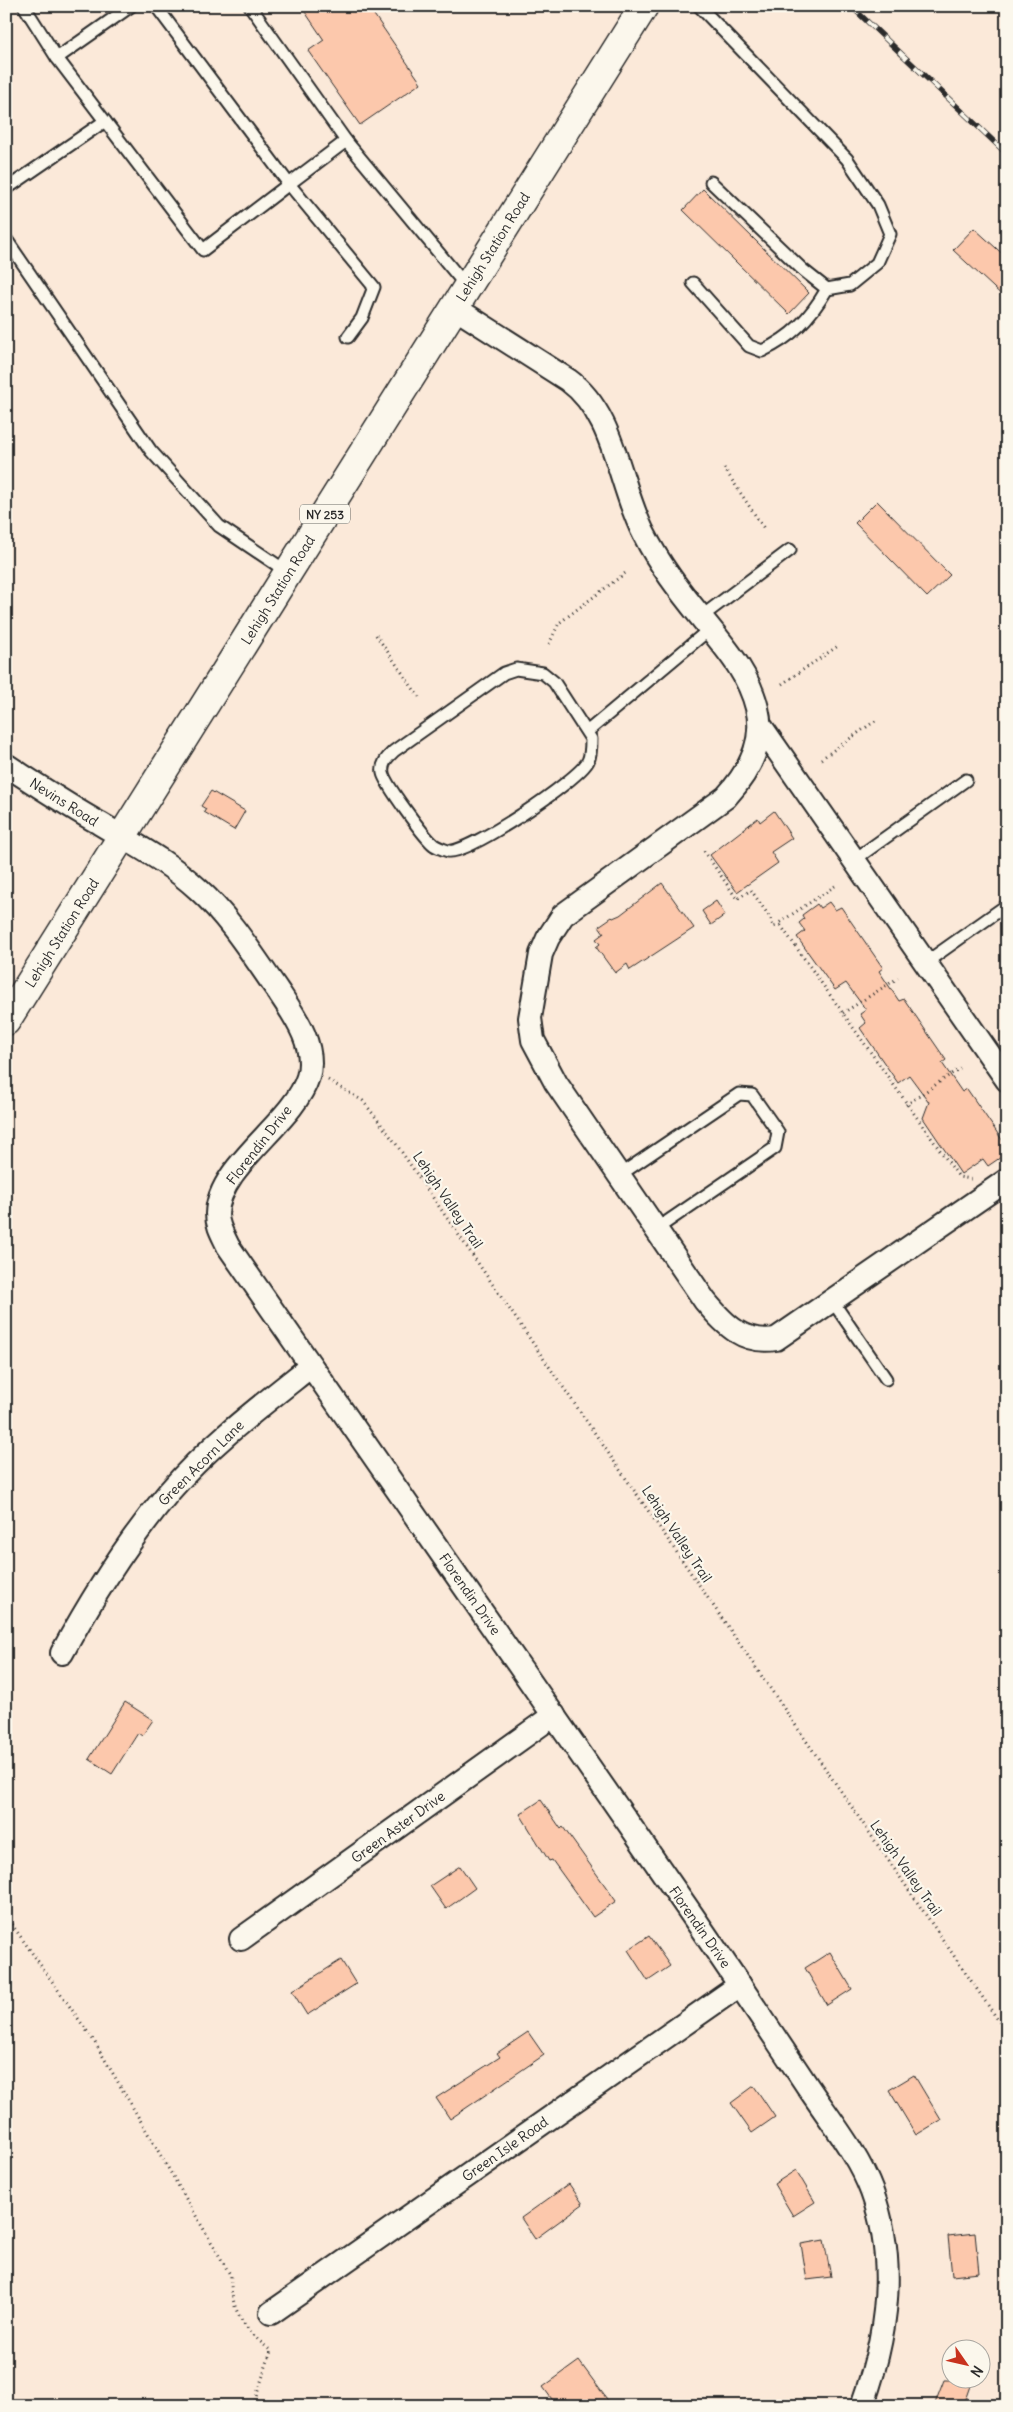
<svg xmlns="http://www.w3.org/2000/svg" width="1013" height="2412" font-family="Delius,sans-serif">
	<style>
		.building { fill: #fcc8ac; stroke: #2b2b2b }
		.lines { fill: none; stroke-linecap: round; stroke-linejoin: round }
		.lane-casing { stroke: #2b2b2b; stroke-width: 15 }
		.street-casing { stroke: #2b2b2b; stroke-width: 26 }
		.primary-casing { stroke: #2b2b2b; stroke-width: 31 }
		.path { stroke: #2b2b2b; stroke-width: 3; stroke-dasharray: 1 4; stroke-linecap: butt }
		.lane { stroke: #fbf7ec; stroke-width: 11 }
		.street { stroke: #fbf7ec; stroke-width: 22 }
		.primary { stroke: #fbf7ec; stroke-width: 28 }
		.rail-casing { stroke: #2b2b2b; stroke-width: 5.5 }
		.rail { stroke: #fbf7ec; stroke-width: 4; stroke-dasharray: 11; stroke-linecap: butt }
		.labels { text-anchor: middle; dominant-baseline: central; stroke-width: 4.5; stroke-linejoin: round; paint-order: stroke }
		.shield { fill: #fbf7ec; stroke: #696865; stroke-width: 1 }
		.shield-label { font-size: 12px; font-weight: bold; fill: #2b2b2b }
		.street-label { font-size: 14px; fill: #2b2b2b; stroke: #fbf7ec }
	</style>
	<rect width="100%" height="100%" fill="#fbe9d9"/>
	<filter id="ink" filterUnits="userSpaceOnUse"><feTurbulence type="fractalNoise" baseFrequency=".02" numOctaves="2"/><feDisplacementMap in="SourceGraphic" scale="10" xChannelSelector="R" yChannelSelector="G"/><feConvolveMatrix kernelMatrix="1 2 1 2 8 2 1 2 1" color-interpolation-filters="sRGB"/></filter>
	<g filter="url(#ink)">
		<!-- building -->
		<g class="building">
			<polygon points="301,6 368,6 421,83 360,125 308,51 324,40"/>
			<polygon points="703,189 809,293 789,314 683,210"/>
			<polygon points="974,228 1007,258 1007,300 953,250"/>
			<polygon points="877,501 950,575 927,597 855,523"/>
			<polygon points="211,791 245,811 234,830 204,812 206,809 201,806"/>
			<polygon points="774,811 792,838 771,852 778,863 737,892 710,855 758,818 760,822"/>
			<polygon points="662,883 694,928 630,970 627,964 615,973 596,947 600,944 596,939 604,933 599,926 612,917 613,918 620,915"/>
			<polygon points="716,901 725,915 711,925 702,911"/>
			<polygon points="829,902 835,910 841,907 883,968 879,971 899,1001 904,999 946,1060 942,1063 962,1092 967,1089 1007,1147 1007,1153 988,1166 983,1159 961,1174 923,1118 929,1102 909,1075 898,1083 860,1028 866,1023 860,1014 866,1010 846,983 835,990 797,937 805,931 799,923 804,919 802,915 817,904 820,908"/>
			<polygon points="125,1702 153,1720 142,1736 138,1733 112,1774 89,1759"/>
			<polygon points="541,1800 561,1829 563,1827 616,1901 593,1917 552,1860 549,1861 520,1814"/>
			<polygon points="460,1866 475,1888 446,1909 430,1886"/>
			<polygon points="649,1936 670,1966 648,1981 628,1950"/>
			<polygon points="830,1952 852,1989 827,2005 805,1968"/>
			<polygon points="341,1960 356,1984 307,2015 292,1991"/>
			<polygon points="528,2032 544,2055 450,2119 436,2098 500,2057 497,2053"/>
			<polygon points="914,2075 941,2120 916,2135 889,2090"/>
			<polygon points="754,2086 775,2117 752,2133 731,2103"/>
			<polygon points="796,2170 815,2202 793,2216 774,2184"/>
			<polygon points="569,2184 583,2204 535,2239 521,2218"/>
			<polygon points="975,2233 979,2273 952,2276 948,2236"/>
			<polygon points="824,2240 831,2277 807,2280 801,2244"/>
			<polygon points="579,2361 612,2406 557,2406 543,2387"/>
			<polygon points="944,2380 972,2380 963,2406 934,2406"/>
		</g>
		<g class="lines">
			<!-- lane casing -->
			<g class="lane-casing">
				<g id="lane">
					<polyline points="24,6 57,58"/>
					<polyline points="131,6 57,58 203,250 289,184 374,287 362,318 348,337"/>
					<polyline points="156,6 289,184 346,141 467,287"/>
					<polyline points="250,6 346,141"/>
					<polyline points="699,6 847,159 878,205 890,234 877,263 850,285 827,289 803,270 711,182"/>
					<polyline points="6,189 105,121"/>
					<polyline points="6,239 151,451 219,526 289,573"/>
					<path d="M 693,283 L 749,346 L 762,351 C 792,337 810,318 827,289"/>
					<polyline points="701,617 790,550"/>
					<path d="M 516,669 L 543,673 L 554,682 L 591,739 C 591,746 591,755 588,761 C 579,780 467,855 448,851 C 445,850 437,847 434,845 C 425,838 385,784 383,773 C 381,763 388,757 394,751 L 504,673 Z"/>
					<polyline points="588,731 711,628"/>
					<polyline points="854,860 966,780"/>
					<polyline points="925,963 1007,905"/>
					<polyline points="618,1176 739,1094 752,1095 778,1132 775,1148 655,1230"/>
					<polyline points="833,1302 886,1379"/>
				</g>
			</g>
			<!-- street casing -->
			<g class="street-casing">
				<g id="street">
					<path d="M 455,308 L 568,380 C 616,415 618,484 644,534 C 659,564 679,590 700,616 C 723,645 748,671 757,708 C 766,743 748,773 726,797 L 563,915 L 548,938 L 541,954 L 530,1018 L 533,1040 L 556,1083 L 705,1301 C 725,1325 743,1344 776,1339 L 1007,1180"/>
					<polyline points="760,725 1007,1080"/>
					<path d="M 6,765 C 37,785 67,805 99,823 C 134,844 169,862 199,890 C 230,918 254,957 278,991 C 294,1015 317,1046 308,1077 C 294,1123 218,1165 217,1214 C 217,1226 223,1235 228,1246 C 379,1464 530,1681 681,1899 C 724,1961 766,2024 808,2087 C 830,2120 858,2154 872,2192 C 898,2263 887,2337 862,2406"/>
					<path d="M 62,1653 C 93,1596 127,1542 169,1492 C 210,1444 262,1405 311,1366"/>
					<polyline points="241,1939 554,1715"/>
					<polyline points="271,2313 740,1985"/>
				</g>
			</g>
			<!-- primary casing -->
			<g class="primary-casing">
				<polyline id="primary" points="6,1021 644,6"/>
			</g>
			<!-- path -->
			<g class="path">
				<polyline points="724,468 765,530"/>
				<polyline points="376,635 419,697"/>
				<polyline points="549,644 559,623 628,571"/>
				<polyline points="782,684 838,646"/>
				<polyline points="821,759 878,719"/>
				<polyline points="704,851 737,899 751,890 771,919 773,927 781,925"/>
				<polyline points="835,886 779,923 959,1177 971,1179"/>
				<polyline points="843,1013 898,978"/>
				<polyline points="328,1080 363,1101 394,1141 1007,2033"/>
				<polyline points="906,1105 960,1068"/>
				<path d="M 6,1916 L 94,2041 L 231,2276 C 230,2312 245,2329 271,2351 L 253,2406"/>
			</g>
			<!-- lane -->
			<use href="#lane" class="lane"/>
			<!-- street -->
			<use href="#street" class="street"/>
			<!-- primary -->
			<use href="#primary" class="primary"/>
			<!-- rail casing -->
			<g class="rail-casing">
				<polyline id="rail" points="851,6 1007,154"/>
			</g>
			<!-- rail -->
			<use href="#rail" class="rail"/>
		</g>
	</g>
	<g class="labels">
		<!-- shield labels -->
		<rect class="shield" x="300" y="504.5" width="50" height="19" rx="4"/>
		<g class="shield-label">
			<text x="325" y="514">NY 253</text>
		</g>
		<!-- street labels -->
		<g class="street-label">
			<text transform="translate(493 247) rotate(-58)">Lehigh Station Road</text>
			<text transform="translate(278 590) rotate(-58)">Lehigh Station Road</text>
			<text transform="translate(64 802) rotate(32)">Nevins Road</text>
			<text transform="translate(62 933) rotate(-58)">Lehigh Station Road</text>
			<text transform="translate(259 1145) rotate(-52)">Florendin Drive</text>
			<text transform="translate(448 1200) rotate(56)">Lehigh Valley Trail</text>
			<text transform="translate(201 1463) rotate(-45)">Green Acorn Lane</text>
			<text transform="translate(677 1534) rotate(56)">Lehigh Valley Trail</text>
			<text transform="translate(470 1594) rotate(55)">Florendin Drive</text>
			<text transform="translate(398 1827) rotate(-36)">Green Aster Drive</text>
			<text transform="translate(906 1868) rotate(55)">Lehigh Valley Trail</text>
			<text transform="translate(700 1927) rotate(55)">Florendin Drive</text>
			<text transform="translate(505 2149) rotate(-35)">Green Isle Road</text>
		</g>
	</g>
	<!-- margin -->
	<rect width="1013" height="2412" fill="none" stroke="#fbf7ec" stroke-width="25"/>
	<rect x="12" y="12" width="988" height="2387" fill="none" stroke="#2b2b2b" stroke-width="2" filter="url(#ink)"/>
	<!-- north arrow -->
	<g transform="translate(966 2364) rotate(124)"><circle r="24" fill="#fbf7ec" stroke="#a8a59f"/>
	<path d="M0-4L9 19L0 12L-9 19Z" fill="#c8321e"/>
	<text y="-8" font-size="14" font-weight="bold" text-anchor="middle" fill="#2b2b2b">N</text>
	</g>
</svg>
